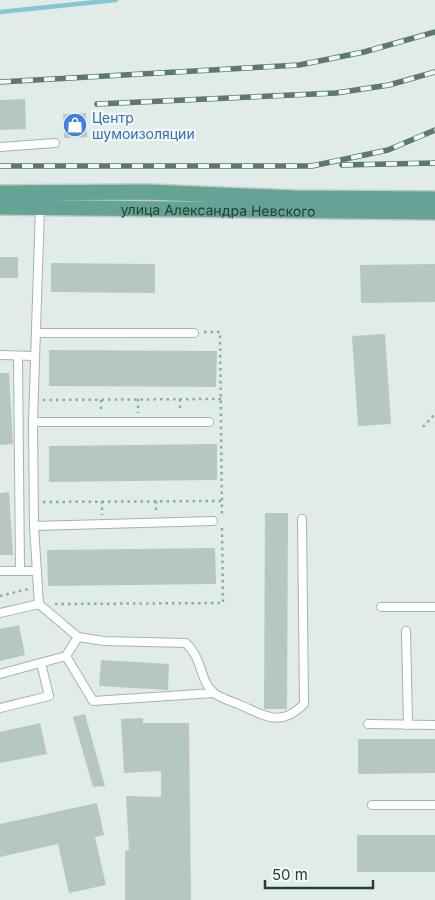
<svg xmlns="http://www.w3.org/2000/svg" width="435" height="900" font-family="Inter,sans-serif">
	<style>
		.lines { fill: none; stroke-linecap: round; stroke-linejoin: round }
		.stream { stroke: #87c5d3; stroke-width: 4.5 }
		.building { fill: #b6c7c1 }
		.service-casing { stroke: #a4b4af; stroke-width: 10 }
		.primary-casing { stroke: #c1c9c7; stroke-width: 18 }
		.path { stroke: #81b1a3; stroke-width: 2.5; stroke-dasharray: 2.5 4; stroke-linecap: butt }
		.service { stroke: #fff; stroke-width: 8 }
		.primary { stroke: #64a395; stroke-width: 15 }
		.rail-casing { stroke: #5b7972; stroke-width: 5.5 }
		.rail { stroke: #f2f9f5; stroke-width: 4; stroke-dasharray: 11; stroke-linecap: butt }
		.labels { text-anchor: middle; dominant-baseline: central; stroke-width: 4.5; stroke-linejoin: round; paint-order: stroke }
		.shop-label { font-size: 14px; fill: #366cbe; stroke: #f2f9f5; text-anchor: start }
		.street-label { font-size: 14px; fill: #213e37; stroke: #f2f9f5 }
	</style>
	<rect width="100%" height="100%" fill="#e1ece8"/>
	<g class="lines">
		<!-- stream -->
		<polyline class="stream" points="0,12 116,0"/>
	</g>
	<!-- building -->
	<g class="building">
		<polygon points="25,99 26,129 0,130 0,100"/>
		<polygon points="86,113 87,137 64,138 63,114"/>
		<rect x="0" y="257" width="18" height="21"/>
		<polygon points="51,263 155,264 155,293 51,292"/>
		<polygon points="435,264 435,302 361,303 360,265"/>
		<polygon points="385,334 391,424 358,426 352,336"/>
		<polygon points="49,350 217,351 216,387 49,386"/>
		<polygon points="0,373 9,373 13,444 0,445"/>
		<polygon points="217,444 217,480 49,482 49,446"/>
		<polygon points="9,492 13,555 0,555 0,493"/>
		<polygon points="265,513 288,513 287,709 264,709"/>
		<polygon points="215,548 216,584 48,586 47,550"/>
		<polygon points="19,625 25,655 0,661 0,629"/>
		<polygon points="101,660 169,664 168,690 99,686"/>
		<polygon points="85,714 105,786 93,787 73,717"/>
		<polygon points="143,718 143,723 189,723 191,900 125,900 125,851 129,850 126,796 161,797 161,771 124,773 121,719"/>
		<polygon points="40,723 47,754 0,763 0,732"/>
		<polygon points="358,739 435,739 435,773 358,774"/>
		<polygon points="97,803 104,835 95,837 106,885 69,893 58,844 0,857 0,824"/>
		<rect x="357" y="835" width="78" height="37"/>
	</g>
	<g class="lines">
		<!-- service casing -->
		<g class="service-casing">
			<g id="service">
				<polyline points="0,147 55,143"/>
				<polyline points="40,207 33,422 34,526 39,604 78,637 66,656 93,701 214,693"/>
				<polyline points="36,333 194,333"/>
				<polyline points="0,355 35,356"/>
				<polyline points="18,356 20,571"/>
				<polyline points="33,422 209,422"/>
				<polyline points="34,526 213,521"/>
				<polyline points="0,571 37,571"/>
				<polyline points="381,607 435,607"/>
				<polyline points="0,613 39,604"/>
				<polyline points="406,631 408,725"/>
				<path d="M 78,637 L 104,641 L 186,643 C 203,659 199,680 214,693 C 220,698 231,701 238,704 C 266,716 280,728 304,704 L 302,519"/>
				<polyline points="0,674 66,656"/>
				<polyline points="0,708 49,696 41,663"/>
				<polyline points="368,724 435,725"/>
				<polyline points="372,805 435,805"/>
			</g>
		</g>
		<!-- primary casing -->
		<g class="primary-casing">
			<g id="primary">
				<polyline points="0,193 148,192 295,198 435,199"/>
				<path id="s1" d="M 0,207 L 435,212"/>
			</g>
		</g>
		<!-- path -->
		<g class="path">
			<polyline points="204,332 220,332 222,516"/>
			<polyline points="138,399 138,413"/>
			<polyline points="180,399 180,412"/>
			<polyline points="43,400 221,399"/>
			<polyline points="101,400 101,413"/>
			<polyline points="423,427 435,414"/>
			<polyline points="102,501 102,515"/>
			<polyline points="156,501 156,512"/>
			<polyline points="43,502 222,501"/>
			<polyline points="0,596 28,589"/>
			<polyline points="55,604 223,603 222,526"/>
		</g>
		<!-- service -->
		<use href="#service" class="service"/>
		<!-- primary -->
		<use href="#primary" class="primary"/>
		<!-- rail casing -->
		<g class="rail-casing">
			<g id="rail">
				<polyline points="0,82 299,65 364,52 435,32"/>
				<polyline points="97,104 336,93 389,85 435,72"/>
				<polyline points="342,165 435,163"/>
				<polyline points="0,166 312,166 388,150 435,130"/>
			</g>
		</g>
		<!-- rail -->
		<use href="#rail" class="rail"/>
	</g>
	<!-- icons -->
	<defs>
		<g id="shop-disc" transform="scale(1.25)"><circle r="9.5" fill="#3f7fe0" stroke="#f2f9f5"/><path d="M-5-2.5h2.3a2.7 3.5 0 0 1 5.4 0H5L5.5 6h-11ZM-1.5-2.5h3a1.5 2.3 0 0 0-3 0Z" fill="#fff"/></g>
	</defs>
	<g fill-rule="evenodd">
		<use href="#shop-disc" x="75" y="125"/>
	</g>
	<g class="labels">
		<!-- shop labels -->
		<g class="shop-label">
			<text x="92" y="117">Центр<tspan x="92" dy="16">шумоизоляции</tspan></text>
		</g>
		<!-- street labels -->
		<g class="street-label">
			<text stroke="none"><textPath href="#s1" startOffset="218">улица Александра Невского</textPath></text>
		</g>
	</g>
	<!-- scale -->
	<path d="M265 880v8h108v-8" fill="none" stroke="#213e37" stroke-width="2.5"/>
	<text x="272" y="880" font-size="15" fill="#213e37" stroke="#f2f9f5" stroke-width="4" paint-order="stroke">50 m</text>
</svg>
